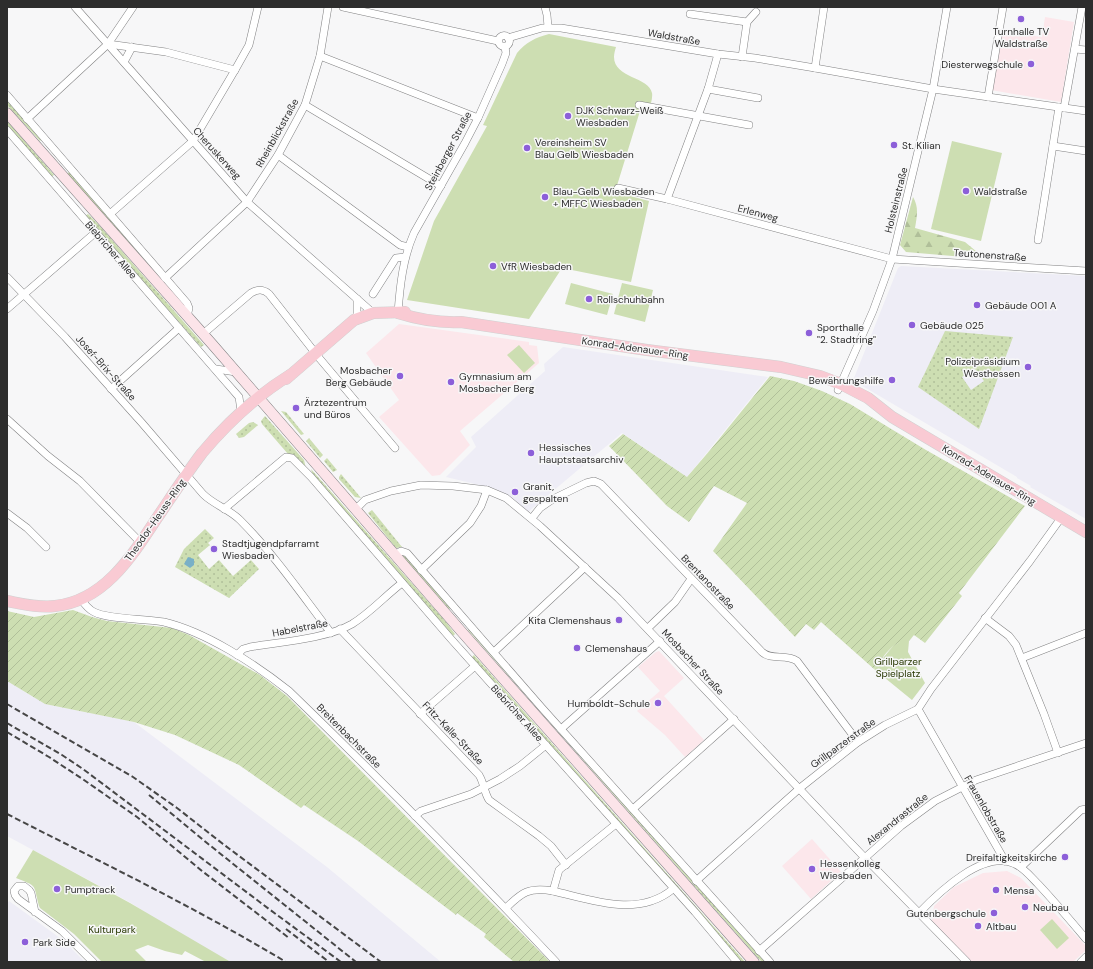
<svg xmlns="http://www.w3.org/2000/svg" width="1093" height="969" font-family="'DM Sans',sans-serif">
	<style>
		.built { fill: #eeedf6 }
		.education { fill: #fce7eb }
		.grass { fill: url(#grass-dots); fill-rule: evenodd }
		.forest { fill: url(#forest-firs) }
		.park { fill: #cddeb2 }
		.garden { fill: url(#garden-furrows) }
		.water { fill: #79b0c7 }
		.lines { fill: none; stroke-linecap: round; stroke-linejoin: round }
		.minor-casing { stroke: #828283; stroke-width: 8 }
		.secondary-casing { stroke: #828283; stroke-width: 11 }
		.primary-casing { stroke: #d1d1d1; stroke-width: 12 }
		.minor { stroke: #fff; stroke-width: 7 }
		.secondary { stroke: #fce4e9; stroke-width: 10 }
		.primary { stroke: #f9cad3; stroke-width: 11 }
		.rail { stroke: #464646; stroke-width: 2; stroke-dasharray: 6 3; stroke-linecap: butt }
		.poi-dot { fill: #8c5fd9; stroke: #f7f7f8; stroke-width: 1.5 }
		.labels { text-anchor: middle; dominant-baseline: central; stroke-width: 3; stroke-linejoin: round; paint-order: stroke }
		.poi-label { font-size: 10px; fill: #2d2d2d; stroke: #f7f7f8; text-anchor: start }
		.street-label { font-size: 10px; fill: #2d2d2d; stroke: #f7f7f8 }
		.park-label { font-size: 10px; fill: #293903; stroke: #f7f7f8 }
	</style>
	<defs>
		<pattern id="grass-dots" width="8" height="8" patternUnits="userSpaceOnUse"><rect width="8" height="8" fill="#cddeb2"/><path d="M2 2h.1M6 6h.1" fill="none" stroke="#b0bf99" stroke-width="1.8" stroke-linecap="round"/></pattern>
		<pattern id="forest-firs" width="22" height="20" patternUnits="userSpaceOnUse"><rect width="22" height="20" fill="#cddeb2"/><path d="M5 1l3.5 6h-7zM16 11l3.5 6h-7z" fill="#b0bf99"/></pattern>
		<pattern id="garden-furrows" width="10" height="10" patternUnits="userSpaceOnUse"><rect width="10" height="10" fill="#cddeb2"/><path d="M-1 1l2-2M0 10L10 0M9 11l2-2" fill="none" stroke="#b0bf99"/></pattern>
	</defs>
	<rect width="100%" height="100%" fill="#f7f7f8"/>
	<!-- built -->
	<g class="built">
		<polygon points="901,266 1086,276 1086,519 1030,487 1031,486 1017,478 1017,477 854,381 854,378 898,268"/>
		<polygon points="563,347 768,377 687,477 622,433 528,512 496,489 446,477 476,447 471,437 545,371 544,364"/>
		<polygon points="7,681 45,704 134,722 327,867 441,962 222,962 131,903 7,836"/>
		<polygon points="9,901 64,941 85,962 7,962 7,904"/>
	</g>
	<!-- education -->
	<g class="education">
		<polygon points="1045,17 1074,22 1061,102 991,90 1001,31 1042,37"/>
		<polygon points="399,324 529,342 529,345 537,346 539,363 460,431 470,445 440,475 432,476 379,417 399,400 366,353"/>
		<polygon points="659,651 684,678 664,696 704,740 685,757 665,735 637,711 660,691 638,667 656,652"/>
		<polygon points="812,839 841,872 811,899 782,866"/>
		<polygon points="1007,871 1021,878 1086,946 1085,951 1073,962 972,962 932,921 934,906 954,887 983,873"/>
	</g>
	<!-- grass -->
	<g class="grass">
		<polygon points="7,100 42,139 40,141 7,105"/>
		<polygon points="7,121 54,175 51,177 7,127"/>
		<polygon points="70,171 186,308 67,174"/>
		<polygon points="88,214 99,225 204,345 201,347 85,216"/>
		<path d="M 945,331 L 1013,337 L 979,429 L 918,387 ZM 975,369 L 984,381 L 971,390 L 962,377 Z"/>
		<polygon points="281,411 286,412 304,434 301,435"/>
		<polygon points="265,416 304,460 306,469 288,454 262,424 261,421"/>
		<polygon points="253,422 258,425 244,437 239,438 236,434 249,423"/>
		<polygon points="309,438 323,455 320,458 306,441"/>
		<polygon points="327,458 337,470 333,472 324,461"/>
		<polygon points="311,469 446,622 455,634 452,637 313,476"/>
		<polygon points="341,474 361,498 355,497 339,479 339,477"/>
		<polygon points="372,510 402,547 396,548 368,513"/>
		<polygon points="205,529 214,538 208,543 210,545 198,555 209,569 219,560 233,576 251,560 259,569 229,598 175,567 184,549"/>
		<polygon points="400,553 403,553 452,607 449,609"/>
		<polygon points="470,628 767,962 762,962 759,959 468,630"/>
		<polygon points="474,655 745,962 740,962 471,658"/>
	</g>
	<!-- forest -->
	<path class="forest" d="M 913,197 C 919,207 917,216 915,228 L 965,242 L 977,252 L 976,258 L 906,252 L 900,245 Z"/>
	<!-- park -->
	<g class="park">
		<path d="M 549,34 L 616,47 C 615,50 614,54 614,57 C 614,78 649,77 652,93 C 653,98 650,106 649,112 L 640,111 L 615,192 L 649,201 L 631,282 L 562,268 L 529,319 L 407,300 L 434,221 L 487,126 L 483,125 L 517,53 C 526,42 535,38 549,34 Z"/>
		<polygon points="952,141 1002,153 981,241 931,229"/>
		<polygon points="571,283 613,294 607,315 565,304"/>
		<polygon points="622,283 653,290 645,322 614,314"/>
		<polygon points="519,345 535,363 524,373 507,355"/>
		<polygon points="903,640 909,641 908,652 925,683 912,700 874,669 893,646"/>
		<path d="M 33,850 L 130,903 L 229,961 L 206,962 L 185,951 L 182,955 L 165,951 L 148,945 L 135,950 L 147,962 L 102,962 L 74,934 L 40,908 L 39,906 C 33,883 38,887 16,878 Z"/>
		<polygon points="1052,919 1069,938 1057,949 1040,930"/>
	</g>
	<!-- garden -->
	<g class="garden">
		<path d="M 770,376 L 794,381 L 822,391 L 850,404 L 926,450 L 1025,506 L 959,593 L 962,596 L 925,643 L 914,635 L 909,641 C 892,640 884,657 874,669 L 821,622 L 814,630 L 806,624 L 795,637 L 713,551 L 747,503 L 714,486 L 689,522 L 667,506 L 609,446 L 623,434 L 687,477 L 711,449 Z"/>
		<polygon points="73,610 92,617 107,621 172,628 189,635 260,675 287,696 550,962 514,962 484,937 486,934 457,913 456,915 358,841 304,805 301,808 239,765 175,735 134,722 45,704 7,681 7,611 34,617"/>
	</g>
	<!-- water -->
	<polygon class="water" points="188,557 194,559 194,565 190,568 184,564"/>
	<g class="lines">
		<!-- minor casing -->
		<g class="minor-casing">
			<g id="minor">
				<polyline points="75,7 247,202 373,313"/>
				<polyline points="343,7 498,41"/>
				<polyline points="545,7 547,15 548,27"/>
				<polyline points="690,14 747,22"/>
				<circle cx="504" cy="41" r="5.5"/>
				<polyline points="508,38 542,28 561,28 718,54 755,58 815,68 933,89 1086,111"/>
				<polyline points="108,44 166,52 235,70"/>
				<polyline points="1075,49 1086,50"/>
				<polyline points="320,56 478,118"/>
				<polyline points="742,57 747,22 756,12"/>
				<polyline points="124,62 132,47"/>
				<polyline points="815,68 824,7"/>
				<polyline points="708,89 758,98"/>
				<polyline points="7,95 187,303 189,308 187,317"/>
				<polyline points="988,97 1003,7"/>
				<polyline points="305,105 441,186"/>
				<polyline points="639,105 749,125"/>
				<polyline points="1064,108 1082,7"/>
				<polyline points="27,119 108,44 133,7"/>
				<polyline points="7,130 225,381 239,397 241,411"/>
				<polyline points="1053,146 1086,151"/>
				<polyline points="278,155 400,245 408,247"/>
				<polyline points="618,188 667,199 892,259 1086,271"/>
				<polyline points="667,199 708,89 718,54"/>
				<polyline points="110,214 193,141 235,70 249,45 258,7"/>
				<polyline points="1038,240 1059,107"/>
				<path d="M 7,277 L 65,337 L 142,423 L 203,494 C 214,505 229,509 240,520 C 274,554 302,595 331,633"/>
				<polyline points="165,278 247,202 278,155 305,105 320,56 328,7"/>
				<polyline points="373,294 396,258 405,257"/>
				<polyline points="357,299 357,319"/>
				<polyline points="7,309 96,232"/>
				<path d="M 398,313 C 400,285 403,258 414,233 L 465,143 L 478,118 L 502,64 L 506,53 L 505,47"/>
				<path d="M 203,334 L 251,293 C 258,289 263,289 269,294 L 320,359 L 395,448"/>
				<polyline points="216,369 236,372"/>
				<polyline points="111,389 179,328"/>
				<polyline points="838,390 873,311 892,259 933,89 947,7"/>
				<polyline points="7,419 48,456 80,481 141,543"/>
				<polyline points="224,509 286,457 292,458 311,477 451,639 695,912 737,962"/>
				<polyline points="356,509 365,500 391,491 421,485 453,486 487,490 506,498 540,526 618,598 865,858 967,962"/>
				<polyline points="7,513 27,528 46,547"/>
				<path d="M 532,518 L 540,508 L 553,499 L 586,483 L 594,481 L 601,484 L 762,652 C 772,661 786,653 797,661 L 858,742"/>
				<polyline points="394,555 401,551 407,553 542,708 770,962"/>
				<polyline points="421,570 470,523 481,506 487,490"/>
				<path d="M 81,599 C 85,605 88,609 94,612 C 110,620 144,618 164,622 C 206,632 255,664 289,691 C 380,779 470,870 556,962"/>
				<polyline points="985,618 1009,636 1016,645 1044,714 1058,753"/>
				<polyline points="648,628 675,602 691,579"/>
				<path d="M 340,629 L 479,775 C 484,783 484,792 489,800 L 539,836 L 551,846 L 566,865"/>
				<polyline points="494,652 585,567"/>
				<path d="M 237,655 L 243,649 L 250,647 C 280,642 326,639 352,624 C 370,613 385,596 402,583"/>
				<polyline points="1022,658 1086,633"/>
				<polyline points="918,709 1005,861"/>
				<polyline points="420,714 475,666"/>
				<polyline points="561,729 660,641"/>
				<polyline points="633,809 734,719"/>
				<polyline points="415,816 421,811 471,794 500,779 520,766 546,745"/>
				<polyline points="1021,867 1081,810 1086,809"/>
				<polyline points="696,881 800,788 858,742 885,725 918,709 931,689 1030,561 1061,518"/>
				<path d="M 553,891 C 592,900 638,918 673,889"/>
				<path d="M 506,908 C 522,892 529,887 553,891 L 559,870 L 616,824"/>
				<polyline points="35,912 31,893 29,890 24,886 18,886 14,891 15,895 18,899 62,931 93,962"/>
				<path d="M 919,913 C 939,892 984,849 1015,864 C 1024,868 1031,877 1038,884 C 1055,902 1070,920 1086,939"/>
				<polyline points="759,951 901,826 935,801 976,780 1086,743"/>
				<polyline points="1081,962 1086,957"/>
			</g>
		</g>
		<!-- secondary casing -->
		<g class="secondary-casing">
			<polyline id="secondary" points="7,113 212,344 461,631 754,962"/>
		</g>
		<!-- primary casing -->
		<g class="primary-casing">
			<g id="primary">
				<path d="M 398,313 C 417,319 440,323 461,322 L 647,350 L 781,367 L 820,376 L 841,384 L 868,398 L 892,417 L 1086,532"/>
				<polyline points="286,379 354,320 373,313 405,312"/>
				<path d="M 7,601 C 23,604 39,608 55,606 C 104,601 132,556 157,518 C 172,496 186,474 202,453 C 228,422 256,396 290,375"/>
			</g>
		</g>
		<!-- minor -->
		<use href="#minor" class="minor"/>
		<!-- secondary -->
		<use href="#secondary" class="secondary"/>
		<!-- primary -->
		<use href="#primary" class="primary"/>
		<!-- rail -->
		<g class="rail">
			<polyline points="7,704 133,777 177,808 223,844 381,962"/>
			<polyline points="7,723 62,755 83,769 269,909 341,962"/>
			<polyline points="7,732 49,757 84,780 137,817 202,871 289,938"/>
			<polyline points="149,795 207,843 356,962"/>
			<path d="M 7,814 C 101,862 196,908 286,962"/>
			<polyline points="286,929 329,962"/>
		</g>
	</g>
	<!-- markers -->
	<g class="poi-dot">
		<circle cx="1021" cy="19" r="4"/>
		<circle cx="1031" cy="64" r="4"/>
		<circle cx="568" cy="116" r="4"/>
		<circle cx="894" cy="145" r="4"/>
		<circle cx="527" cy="148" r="4"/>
		<circle cx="966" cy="191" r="4"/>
		<circle cx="545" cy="197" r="4"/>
		<circle cx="493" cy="266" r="4"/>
		<circle cx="589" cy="299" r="4"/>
		<circle cx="977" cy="305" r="4"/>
		<circle cx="912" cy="325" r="4"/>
		<circle cx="809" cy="333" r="4"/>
		<circle cx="1028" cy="367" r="4"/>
		<circle cx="400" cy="376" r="4"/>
		<circle cx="892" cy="380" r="4"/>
		<circle cx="451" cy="382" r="4"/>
		<circle cx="296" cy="408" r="4"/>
		<circle cx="531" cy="453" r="4"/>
		<circle cx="515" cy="492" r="4"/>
		<circle cx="214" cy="549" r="4"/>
		<circle cx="619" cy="620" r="4"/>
		<circle cx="577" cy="648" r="4"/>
		<circle cx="658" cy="703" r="4"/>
		<circle cx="1065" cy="857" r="4"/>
		<circle cx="812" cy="869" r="4"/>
		<circle cx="57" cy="889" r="4"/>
		<circle cx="996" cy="890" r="4"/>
		<circle cx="1025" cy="907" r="4"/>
		<circle cx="994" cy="913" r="4"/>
		<circle cx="978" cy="926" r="4"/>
		<circle cx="25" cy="942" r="4"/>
	</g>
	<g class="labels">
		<!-- poi labels -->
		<g class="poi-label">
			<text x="1021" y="31" text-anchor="middle">Turnhalle TV<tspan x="1021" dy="12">Waldstraße</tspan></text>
			<text x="1023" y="64" text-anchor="end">Diesterwegschule</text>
			<text x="576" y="110">DJK Schwarz-Weiß<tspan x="576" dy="12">Wiesbaden</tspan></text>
			<text x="535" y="142">Vereinsheim SV<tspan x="535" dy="12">Blau Gelb Wiesbaden</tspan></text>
			<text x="902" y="145">St. Kilian</text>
			<text x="553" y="191">Blau-Gelb Wiesbaden<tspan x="553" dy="12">+ MFFC Wiesbaden</tspan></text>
			<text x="974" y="191">Waldstraße</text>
			<text x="501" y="266">VfR Wiesbaden</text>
			<text x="597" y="299">Rollschuhbahn</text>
			<text x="985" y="305">Gebäude 001 A</text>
			<text x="920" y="325">Gebäude 025</text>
			<text x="817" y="327">Sporthalle<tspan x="817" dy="12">"2. Stadtring"</tspan></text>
			<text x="1020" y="361" text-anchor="end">Polizeipräsidium<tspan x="1020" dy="12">Westhessen</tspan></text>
			<text x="392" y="370" text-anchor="end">Mosbacher<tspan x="392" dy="12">Berg Gebäude</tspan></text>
			<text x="459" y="376">Gymnasium am<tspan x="459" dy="12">Mosbacher Berg</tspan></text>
			<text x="884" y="380" text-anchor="end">Bewährungshilfe</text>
			<text x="304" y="402">Ärztezentrum<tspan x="304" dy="12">und Büros</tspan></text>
			<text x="539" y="447">Hessisches<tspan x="539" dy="12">Hauptstaatsarchiv</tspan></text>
			<text x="523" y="486">Granit,<tspan x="523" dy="12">gespalten</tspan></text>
			<text x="222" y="543">Stadtjugendpfarramt<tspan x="222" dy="12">Wiesbaden</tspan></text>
			<text x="611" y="620" text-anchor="end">Kita Clemenshaus</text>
			<text x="585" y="648">Clemenshaus</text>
			<text x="650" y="703" text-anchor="end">Humboldt-Schule</text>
			<text x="1057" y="857" text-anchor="end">Dreifaltigkeitskirche</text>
			<text x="820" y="863">Hessenkolleg<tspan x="820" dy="12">Wiesbaden</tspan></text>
			<text x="65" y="889">Pumptrack</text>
			<text x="1004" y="890">Mensa</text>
			<text x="1033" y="907">Neubau</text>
			<text x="986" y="913" text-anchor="end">Gutenbergschule</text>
			<text x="986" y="926">Altbau</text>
			<text x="33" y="942">Park Side</text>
		</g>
		<!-- street labels -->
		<g class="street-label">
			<text transform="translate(674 37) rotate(10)">Waldstraße</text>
			<text transform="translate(277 133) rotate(-61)">Rheinblickstraße</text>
			<text transform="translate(448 151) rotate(-62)">Steinberger Straße</text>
			<text transform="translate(217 153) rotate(48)">Cheruskerweg</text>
			<text transform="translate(896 200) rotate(-76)">Holsteinstraße</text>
			<text transform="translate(758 213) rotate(15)">Erlenweg</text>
			<text transform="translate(111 250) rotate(49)">Biebricher Allee</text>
			<text transform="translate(990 255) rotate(4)">Teutonenstraße</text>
			<text transform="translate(635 348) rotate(8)">Konrad-Adenauer-Ring</text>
			<text transform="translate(106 368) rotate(48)">Josef-Brix-Straße</text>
			<text transform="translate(989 475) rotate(31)">Konrad-Adenauer-Ring</text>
			<text transform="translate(155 520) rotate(-55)">Theodor-Heuss-Ring</text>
			<text transform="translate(708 582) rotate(46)">Brentanostraße</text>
			<text transform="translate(300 628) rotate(-11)">Habelstraße</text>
			<text transform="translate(693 662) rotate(47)">Mosbacher Straße</text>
			<text transform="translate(517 713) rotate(48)">Biebricher Allee</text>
			<text transform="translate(453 733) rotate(46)">Fritz-Kalle-Straße</text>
			<text transform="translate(349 736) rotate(45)">Breitenbachstraße</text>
			<text transform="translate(843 743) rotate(-36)">Grillparzerstraße</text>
			<text transform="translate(986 809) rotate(60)">Frauenlobstraße</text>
			<text transform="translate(897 819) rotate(-39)">Alexandrastraße</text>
		</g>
		<!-- park labels -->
		<g class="park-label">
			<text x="898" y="661">Grillparzer<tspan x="898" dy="12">Spielplatz</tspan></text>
			<text x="112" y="929">Kulturpark</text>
		</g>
	</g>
	<!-- border -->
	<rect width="1093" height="969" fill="none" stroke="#2d2d2d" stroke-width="16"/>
</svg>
